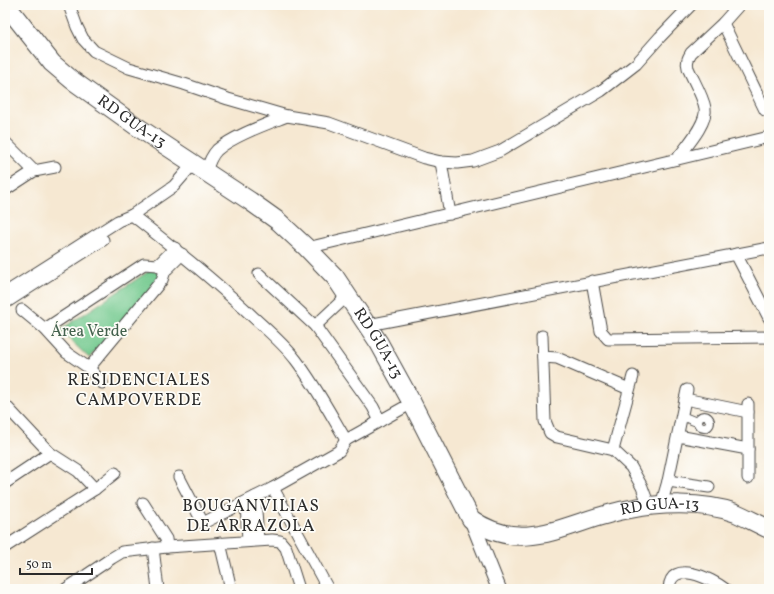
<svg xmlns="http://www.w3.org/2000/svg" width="774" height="594" font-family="Vollkorn,serif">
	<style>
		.green { fill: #72c98e; stroke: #4e7a5c }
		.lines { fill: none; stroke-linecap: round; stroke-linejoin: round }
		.pedestrian-casing { stroke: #494744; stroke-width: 10 }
		.minor-casing { stroke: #494744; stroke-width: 13 }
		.tertiary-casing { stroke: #494744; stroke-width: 16 }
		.primary-casing { stroke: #494744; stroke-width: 20 }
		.pedestrian { stroke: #fff; stroke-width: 8 }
		.minor { stroke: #fff; stroke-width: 11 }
		.tertiary { stroke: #fff; stroke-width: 14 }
		.primary { stroke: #fff; stroke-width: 18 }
		.labels { text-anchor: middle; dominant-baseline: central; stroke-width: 3.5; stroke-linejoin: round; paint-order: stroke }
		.street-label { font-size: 16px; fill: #2b2b2b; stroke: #fdfcf7 }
		.park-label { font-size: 16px; fill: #44624e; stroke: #fdfcf7 }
		.neighbourhood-label { font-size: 17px; letter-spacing: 1px; fill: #2b2b2b; stroke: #fdfcf7 }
	</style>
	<rect width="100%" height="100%" fill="#fdfcf7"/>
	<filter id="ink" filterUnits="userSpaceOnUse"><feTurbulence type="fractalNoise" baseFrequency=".025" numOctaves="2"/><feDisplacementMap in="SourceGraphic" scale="8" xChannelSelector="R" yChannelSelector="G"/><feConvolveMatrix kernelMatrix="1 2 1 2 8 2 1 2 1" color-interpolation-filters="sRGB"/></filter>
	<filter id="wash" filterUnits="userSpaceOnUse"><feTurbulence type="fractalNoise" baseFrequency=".012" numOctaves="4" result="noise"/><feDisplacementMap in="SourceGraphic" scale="16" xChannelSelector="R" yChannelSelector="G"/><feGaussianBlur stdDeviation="0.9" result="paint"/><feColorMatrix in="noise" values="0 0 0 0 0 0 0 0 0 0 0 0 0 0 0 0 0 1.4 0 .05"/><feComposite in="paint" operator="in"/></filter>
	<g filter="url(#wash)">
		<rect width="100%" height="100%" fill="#f6e8d2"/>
		<!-- green -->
		<polygon class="green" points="153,270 157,271 160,275 159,283 89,358 60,330 149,271"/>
	</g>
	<g filter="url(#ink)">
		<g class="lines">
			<!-- pedestrian casing -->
			<g class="pedestrian-casing">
				<g id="pedestrian">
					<polyline points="682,416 694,421 698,421"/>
					<circle cx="704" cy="422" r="6"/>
				</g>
			</g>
			<!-- minor casing -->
			<g class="minor-casing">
				<g id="minor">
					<polyline points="69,5 77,27 83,39 94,51 129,68 184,84 228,99 287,116 329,123 424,158 441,162 457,163 473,161 500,151 601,91 636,64 660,37 691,5"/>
					<polyline points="723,23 765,110"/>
					<polyline points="5,142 34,171"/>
					<path d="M 677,159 C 685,148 708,123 705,108 C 703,96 693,80 688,68 C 686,62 688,58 691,53 L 723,23 L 739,5"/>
					<polyline points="441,162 450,214"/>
					<path d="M 206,172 C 208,165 211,156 217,150 C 233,136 267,124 287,116"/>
					<polyline points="5,190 34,171 55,167"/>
					<path d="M 132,215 C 173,247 213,279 251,315 C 266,329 283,343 296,360 C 315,385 330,413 346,440"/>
					<polyline points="307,248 769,137"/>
					<polyline points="736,254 769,318"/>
					<polyline points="158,265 175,248"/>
					<polyline points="165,271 182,254"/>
					<polyline points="259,274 315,326 373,407 380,421"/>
					<polyline points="592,281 601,331 608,339 769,337"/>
					<polyline points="5,293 118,221 132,215 174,186 193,164"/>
					<polyline points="5,303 103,240"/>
					<polyline points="22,310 45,329 67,353 89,368 102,383"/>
					<polyline points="368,325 769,248"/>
					<polyline points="315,326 348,295"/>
					<polyline points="45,329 144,264 158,265 165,271 162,280 89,368"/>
					<polyline points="542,336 545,421 550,433 557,437 613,450 631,467 642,487 649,506"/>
					<polyline points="543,357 557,358 629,389"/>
					<polyline points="685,399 748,412"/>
					<polyline points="5,405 50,453 78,471 95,489"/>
					<polyline points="678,436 748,449"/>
					<polyline points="613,450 633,376"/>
					<polyline points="179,477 203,523 273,488 339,451 346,440 412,403"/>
					<polyline points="748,478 748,404"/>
					<polyline points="668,481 709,487"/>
					<polyline points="5,483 50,453"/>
					<polyline points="273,488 328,589"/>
					<polyline points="255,497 258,540"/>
					<polyline points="246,502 248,541"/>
					<polyline points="143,503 166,539 167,547"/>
					<polyline points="661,505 668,481 687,390"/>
					<polyline points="220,543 231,589"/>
					<polyline points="5,547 95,489 115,473"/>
					<polyline points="153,548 158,589"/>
					<polyline points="66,589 112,558 122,552 167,547 272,540 280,541 286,548 299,589"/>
					<path d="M 669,589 C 670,558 712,579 725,589"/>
				</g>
			</g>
			<!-- tertiary casing -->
			<g class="tertiary-casing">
				<polyline id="tertiary" points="471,519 499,589"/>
			</g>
			<!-- primary casing -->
			<g class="primary-casing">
				<g id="primary">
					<path id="s1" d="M 6,5 L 52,63 L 72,80 L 136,126 L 250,201 L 278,221 L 307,248 L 335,277 L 379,343 L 412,403 L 471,519 C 525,557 570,520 625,510 C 659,503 702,501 736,513 C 747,518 758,524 769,529"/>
				</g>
			</g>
			<!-- pedestrian -->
			<use href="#pedestrian" class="pedestrian"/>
			<!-- minor -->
			<use href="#minor" class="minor"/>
			<!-- tertiary -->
			<use href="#tertiary" class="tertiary"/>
			<!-- primary -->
			<use href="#primary" class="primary"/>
		</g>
	</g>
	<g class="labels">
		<!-- street labels -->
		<g class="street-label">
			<text stroke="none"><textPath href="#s1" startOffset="173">RD GUA-13</textPath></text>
			<text stroke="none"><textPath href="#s1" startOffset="509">RD GUA-13</textPath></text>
			<text stroke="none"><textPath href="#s1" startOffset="904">RD GUA-13</textPath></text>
		</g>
		<!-- park labels -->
		<g class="park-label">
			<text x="89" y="332">Área Verde</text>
		</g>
		<!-- neighbourhood labels -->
		<g class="neighbourhood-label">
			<text x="139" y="380">RESIDENCIALES<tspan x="139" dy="20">CAMPOVERDE</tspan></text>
			<text x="251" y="506">BOUGANVILIAS<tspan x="251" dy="20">DE ARRAZOLA</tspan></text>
		</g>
	</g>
	<!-- margin -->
	<rect width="774" height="594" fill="none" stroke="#fdfcf7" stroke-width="20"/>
	<!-- scale -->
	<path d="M20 568v6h72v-6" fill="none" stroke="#2b2b2b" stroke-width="2"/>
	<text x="26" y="568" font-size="12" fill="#2b2b2b" stroke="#fdfcf7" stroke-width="3" paint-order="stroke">50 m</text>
</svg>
